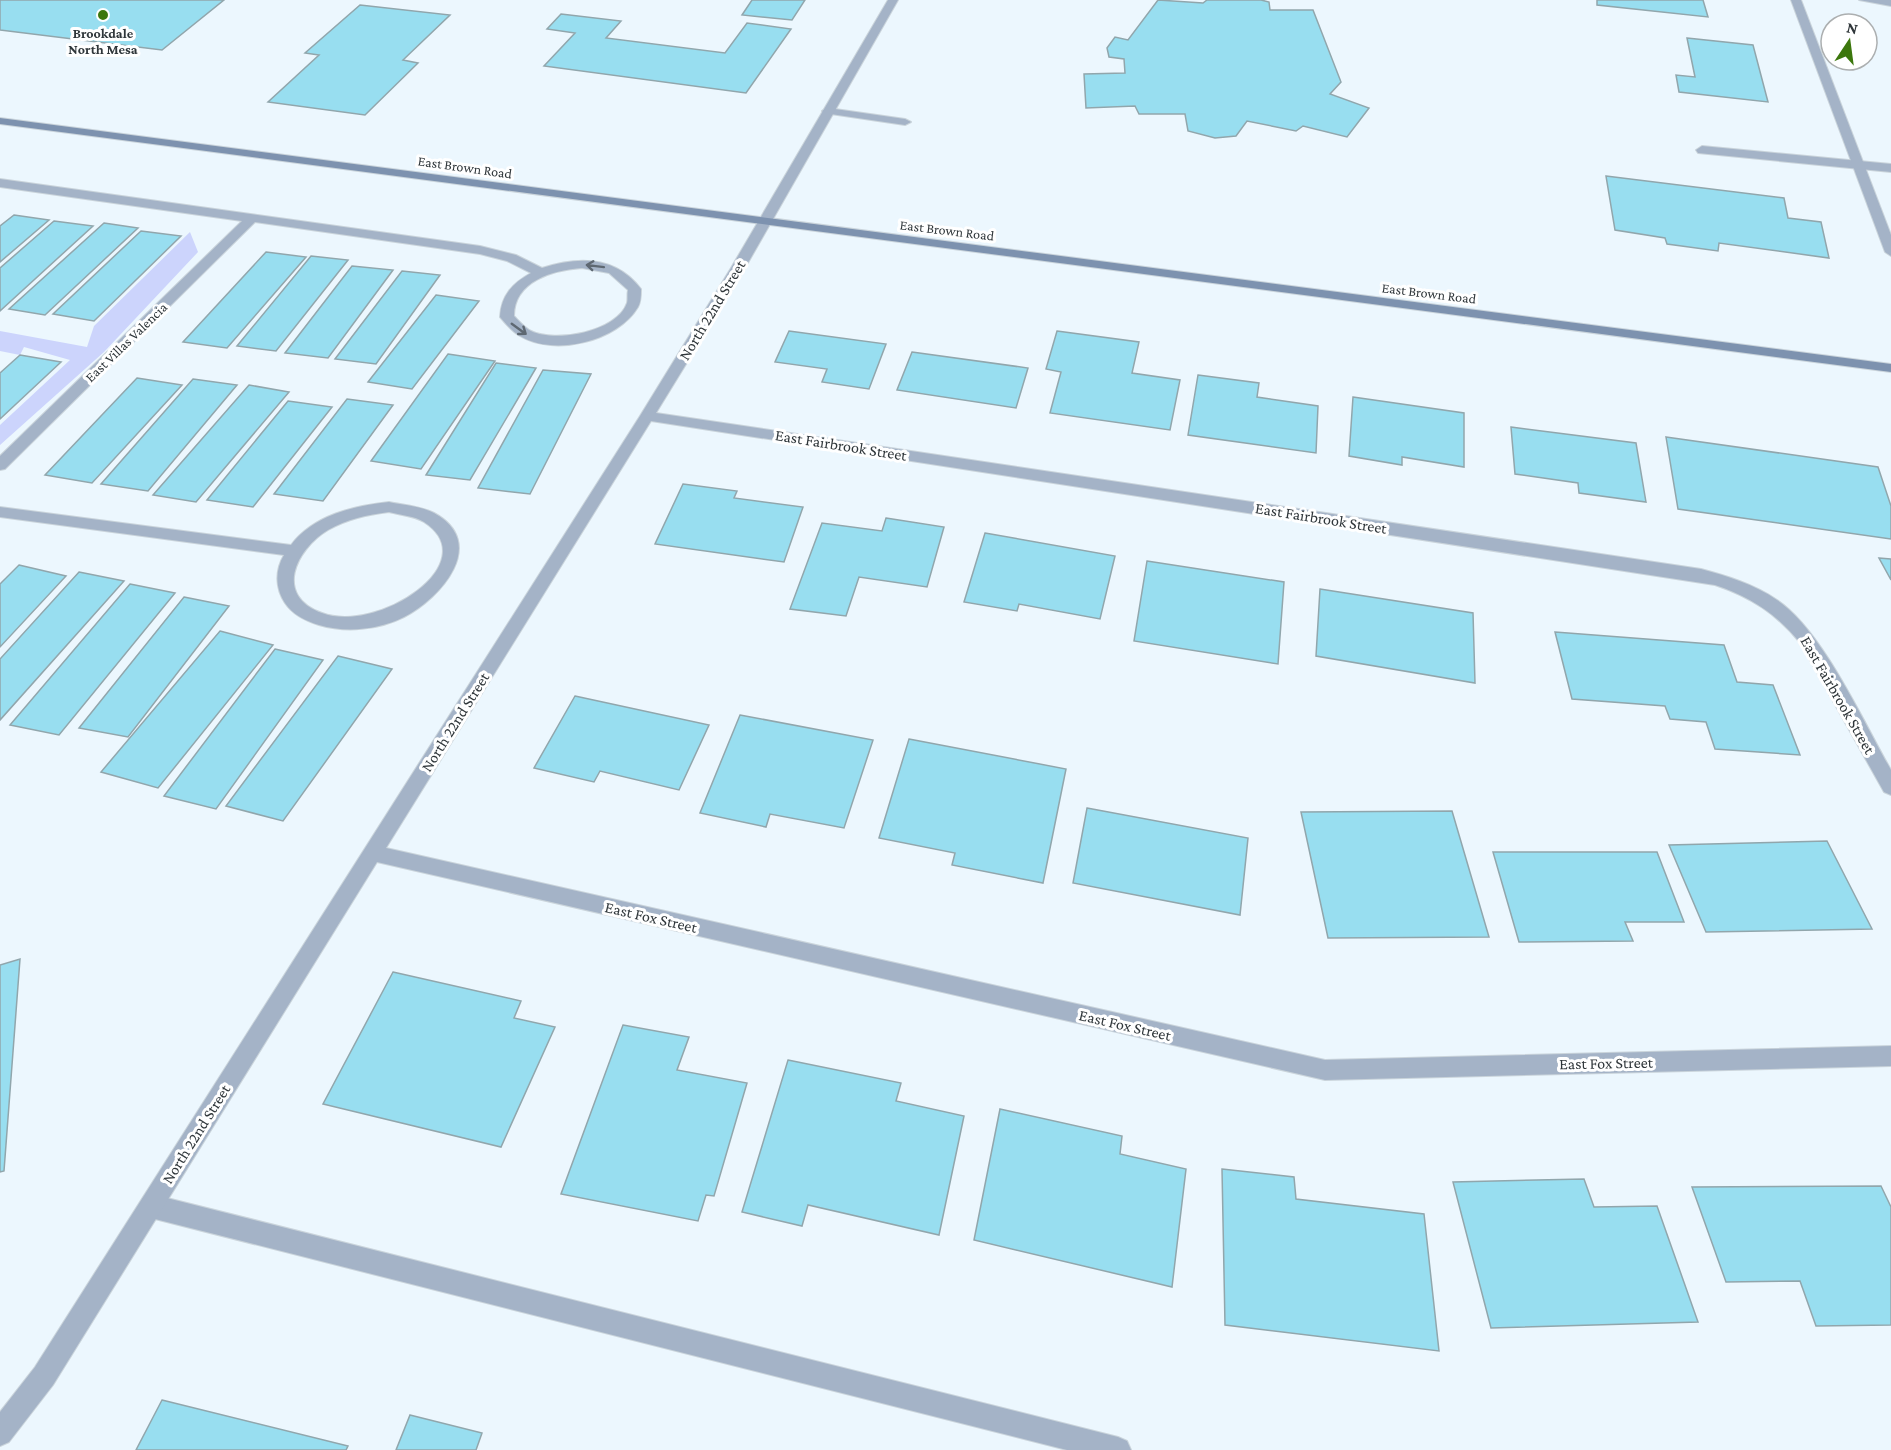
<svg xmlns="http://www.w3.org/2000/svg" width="1891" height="1450" font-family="'Crimson Pro',serif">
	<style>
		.green { fill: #ccd4fc }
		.building { fill: #98def0; stroke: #91a6ac; stroke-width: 1.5 }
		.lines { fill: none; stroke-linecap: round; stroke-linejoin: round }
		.lane-casing { stroke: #cad4db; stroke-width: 2 }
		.street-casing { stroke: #cad4db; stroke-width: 2 }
		.secondary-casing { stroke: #cad4db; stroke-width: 2 }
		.lane { fill: #a4b3c7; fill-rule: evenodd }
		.street { fill: #a4b3c7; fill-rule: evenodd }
		.secondary { fill: #7d92af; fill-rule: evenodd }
		.oneway { stroke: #5e6872 }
		.poi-dot { fill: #3c770d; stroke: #fff; stroke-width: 2 }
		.labels { text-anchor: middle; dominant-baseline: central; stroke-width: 6; stroke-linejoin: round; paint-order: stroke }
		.far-poi-label { font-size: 14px; font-weight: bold; fill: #2f363a; stroke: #fff }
		.far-street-label { font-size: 14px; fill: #2f363a; stroke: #fff }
		.street-label { font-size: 16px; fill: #2f363a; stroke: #fff }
	</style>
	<rect width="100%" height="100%" fill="#ecf7fe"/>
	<!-- green -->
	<polygon class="green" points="190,232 198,252 104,352 0,445 0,425 70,360 24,347 20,355 0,351 0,331 87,347 94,326"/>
	<!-- building -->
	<g class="building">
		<polygon points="0,0 224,0 162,50 0,30"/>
		<polygon points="752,0 805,0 792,20 742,15"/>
		<polygon points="1158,0 1203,3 1207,0 1261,0 1269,2 1270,10 1313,10 1341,82 1330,94 1369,108 1347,137 1303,126 1296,131 1247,121 1236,136 1215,138 1188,131 1185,114 1139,114 1135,106 1086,108 1084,74 1125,73 1124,59 1109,57 1107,48 1115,37 1128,40"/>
		<polygon points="1597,0 1703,0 1708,17 1597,5"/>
		<polygon points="360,5 450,15 403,60 418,63 365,115 268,102 319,55 305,53"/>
		<polygon points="561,14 621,21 606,38 725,53 747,23 791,29 746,93 544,66 575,33 547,29"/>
		<polygon points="1687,38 1753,45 1768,102 1679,92 1676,75 1695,77"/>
		<polygon points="1606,176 1784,198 1788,218 1821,222 1829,258 1719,243 1718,251 1667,244 1665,238 1615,230"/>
		<polygon points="14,215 49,220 0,262 0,226"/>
		<polygon points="54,221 93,226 0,311 0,268"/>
		<polygon points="104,223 138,228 45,315 9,309"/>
		<polygon points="141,231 181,236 94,321 53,314"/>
		<polygon points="266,252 306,257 227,348 183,342"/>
		<polygon points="311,256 348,260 276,351 237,346"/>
		<polygon points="352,266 393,270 328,358 285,353"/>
		<polygon points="402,271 440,275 376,364 335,359"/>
		<polygon points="436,295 479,301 412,389 368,382"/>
		<polygon points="789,331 886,344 869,389 822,382 827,369 775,362"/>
		<polygon points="1057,331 1139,342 1132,373 1180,380 1170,430 1050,413 1061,372 1046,369"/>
		<polygon points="912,352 1028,368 1016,408 897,390"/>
		<polygon points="448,354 495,361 421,469 371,461"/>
		<polygon points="20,355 61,362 0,419 0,373"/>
		<polygon points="496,363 536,368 470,480 426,475"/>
		<polygon points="543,370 591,374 530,494 478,488"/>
		<polygon points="1198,375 1259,383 1257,397 1318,406 1316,453 1188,435"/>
		<polygon points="137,378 182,385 92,483 45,475"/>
		<polygon points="193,379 237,385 148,491 101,484"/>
		<polygon points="249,385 289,392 196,502 153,495"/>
		<polygon points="1353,397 1464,413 1464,467 1402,457 1402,465 1349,456"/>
		<polygon points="347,399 393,405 323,501 274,494"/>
		<polygon points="288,401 332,407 253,507 207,500"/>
		<polygon points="1511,427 1636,443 1646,502 1579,493 1578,483 1515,474"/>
		<polygon points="1666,437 1878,467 1891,506 1891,539 1678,509"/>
		<polygon points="683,484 737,491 734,498 803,507 784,562 655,544"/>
		<polygon points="886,518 944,527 927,587 859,577 846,616 790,609 822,523 882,531"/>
		<polygon points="985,533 1115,556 1100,619 1019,604 1017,611 964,602"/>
		<polygon points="1879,558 1891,559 1891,580"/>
		<polygon points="1147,561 1284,582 1278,664 1134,641"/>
		<polygon points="19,565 66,576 0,647 0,584"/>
		<polygon points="79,572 124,581 0,720 0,659"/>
		<polygon points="130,584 175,593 59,735 10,725"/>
		<polygon points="1320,589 1473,613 1475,683 1316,656"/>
		<polygon points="184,597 229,606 128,737 79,728"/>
		<polygon points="220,631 273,645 158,788 101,772"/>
		<polygon points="1555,632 1724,645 1737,682 1773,685 1800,755 1715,749 1706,722 1670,719 1665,706 1572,699"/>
		<polygon points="275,649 323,660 216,809 164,796"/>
		<polygon points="338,656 392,669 283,821 226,806"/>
		<polygon points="575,696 709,725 679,790 600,771 594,782 534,768"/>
		<polygon points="740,715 873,740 844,828 770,814 766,827 700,813"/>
		<polygon points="909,739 1066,769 1043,883 952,865 955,853 879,838"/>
		<polygon points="1087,808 1248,838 1240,915 1073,883"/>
		<polygon points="1452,811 1489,937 1328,938 1301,812"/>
		<polygon points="1827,841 1872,929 1706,932 1669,845"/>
		<polygon points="1493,852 1657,852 1684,922 1625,922 1633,941 1519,942"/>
		<polygon points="20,959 4,1171 0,1172 0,965"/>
		<polygon points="393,972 521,1001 514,1018 555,1027 501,1147 323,1104"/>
		<polygon points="623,1025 689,1037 677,1070 747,1083 714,1196 706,1195 698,1221 561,1194"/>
		<polygon points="788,1060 901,1083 896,1101 964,1116 939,1235 808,1205 802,1226 742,1212"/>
		<polygon points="1000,1109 1122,1136 1120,1154 1186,1169 1172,1287 974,1240"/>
		<polygon points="1222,1169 1294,1177 1296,1199 1424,1214 1439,1351 1225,1325"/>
		<polygon points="1584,1179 1594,1207 1657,1206 1698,1322 1491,1328 1453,1182"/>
		<polygon points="1881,1186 1891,1207 1891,1325 1816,1326 1800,1281 1726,1282 1692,1187"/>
		<polygon points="162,1400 348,1446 346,1450 136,1450"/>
		<polygon points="410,1415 482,1433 476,1450 396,1450"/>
	</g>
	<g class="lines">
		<!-- lane casing -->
		<g class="lane-casing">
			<g id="lane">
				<polygon points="828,108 905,119 911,122 905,125 824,113 822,111"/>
				<polygon points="1702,146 1891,164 1891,172 1698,153 1696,150"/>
				<path d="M 0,179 L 480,246 L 516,255 L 542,268 C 579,256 616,256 641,289 C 641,295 641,302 638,307 C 618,341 555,357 520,336 C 513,332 505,323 500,317 C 501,295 513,283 531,273 L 507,261 L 480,254 L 255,222 L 5,469 L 0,470 L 0,456 L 242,221 L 0,187 ZM 582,268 L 609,273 L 628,290 C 627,294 628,300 627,303 C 617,332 555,343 531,331 C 525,328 519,321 514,316 C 514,281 553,270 582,268 Z"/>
				<path d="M 389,502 C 403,505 421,506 434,513 C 489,543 441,598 404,617 C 378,630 346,633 319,625 C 306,621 293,615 285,603 C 275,588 275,570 284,555 L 0,517 L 0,507 L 291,545 C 314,515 353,506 389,502 ZM 389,512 C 400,515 415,516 424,522 C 487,563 377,634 322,613 C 274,596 295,550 328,530 C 347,519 367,515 389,512 Z"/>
				<polygon points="151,1194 1118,1437 1127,1441 1131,1450 1067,1450 151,1218 143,1214 139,1206 143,1198"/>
			</g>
		</g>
		<!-- street casing -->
		<g class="street-casing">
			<g id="street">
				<path d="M 888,0 L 898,0 L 745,268 L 656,413 L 1701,569 C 1727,576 1754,584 1777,600 C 1822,630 1863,721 1891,770 L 1891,795 L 1884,792 L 1801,644 C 1777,614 1751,597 1715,585 L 651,421 L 386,848 L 1325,1060 L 1891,1046 L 1891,1066 L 1325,1080 L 377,862 L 53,1385 L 9,1442 L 0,1446 L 0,1412 L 35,1367 L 640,416 L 731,268 Z"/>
				<polygon points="1791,0 1801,0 1891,235 1891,256 1885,252"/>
				<polygon points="1859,0 1891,0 1891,6"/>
			</g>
		</g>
		<!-- secondary casing -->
		<g class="secondary-casing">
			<polygon id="secondary" points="0,118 1891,364 1891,372 0,124"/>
		</g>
		<!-- lane -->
		<use href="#lane" class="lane"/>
		<!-- street -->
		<use href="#street" class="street"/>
		<!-- secondary -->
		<use href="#secondary" class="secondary"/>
	</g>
	<!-- one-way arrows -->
	<defs><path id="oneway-shaft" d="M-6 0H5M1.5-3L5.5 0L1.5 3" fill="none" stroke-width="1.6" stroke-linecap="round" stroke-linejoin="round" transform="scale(1.5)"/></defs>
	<g class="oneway">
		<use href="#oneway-shaft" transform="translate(595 266) rotate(-173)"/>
		<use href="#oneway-shaft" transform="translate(519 329) rotate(36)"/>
	</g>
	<!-- markers -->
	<circle class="poi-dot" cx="103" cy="15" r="6"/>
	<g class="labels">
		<!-- far-poi labels -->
		<g class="far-poi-label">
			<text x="103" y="33">Brookdale<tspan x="103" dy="16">North Mesa</tspan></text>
		</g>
		<!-- far-street labels -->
		<g class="far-street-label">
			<text transform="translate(465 167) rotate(8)">East Brown Road</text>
			<text transform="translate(947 230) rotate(7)">East Brown Road</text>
			<text transform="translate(1429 293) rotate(7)">East Brown Road</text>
			<text transform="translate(126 342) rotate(-44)">East Villas Valencia</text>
		</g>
		<!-- street labels -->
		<g class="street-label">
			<text transform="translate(712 310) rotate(-59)">North 22nd Street</text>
			<text transform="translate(841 445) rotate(9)">East Fairbrook Street</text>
			<text transform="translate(1321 518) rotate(9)">East Fairbrook Street</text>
			<text transform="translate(1838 695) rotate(60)">East Fairbrook Street</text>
			<text transform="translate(455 722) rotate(-58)">North 22nd Street</text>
			<text transform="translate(651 917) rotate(13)">East Fox Street</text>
			<text transform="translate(1125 1025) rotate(13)">East Fox Street</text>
			<text transform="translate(1606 1063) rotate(-1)">East Fox Street</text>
			<text transform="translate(196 1134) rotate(-58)">North 22nd Street</text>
		</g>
	</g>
	<!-- north arrow -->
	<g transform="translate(1849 42) rotate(13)"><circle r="28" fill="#ffffff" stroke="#acafb0" stroke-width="1.5"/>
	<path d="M0-4.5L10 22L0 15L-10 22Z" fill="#3c770d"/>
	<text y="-9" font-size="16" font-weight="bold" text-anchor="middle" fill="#2f363a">N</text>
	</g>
</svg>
